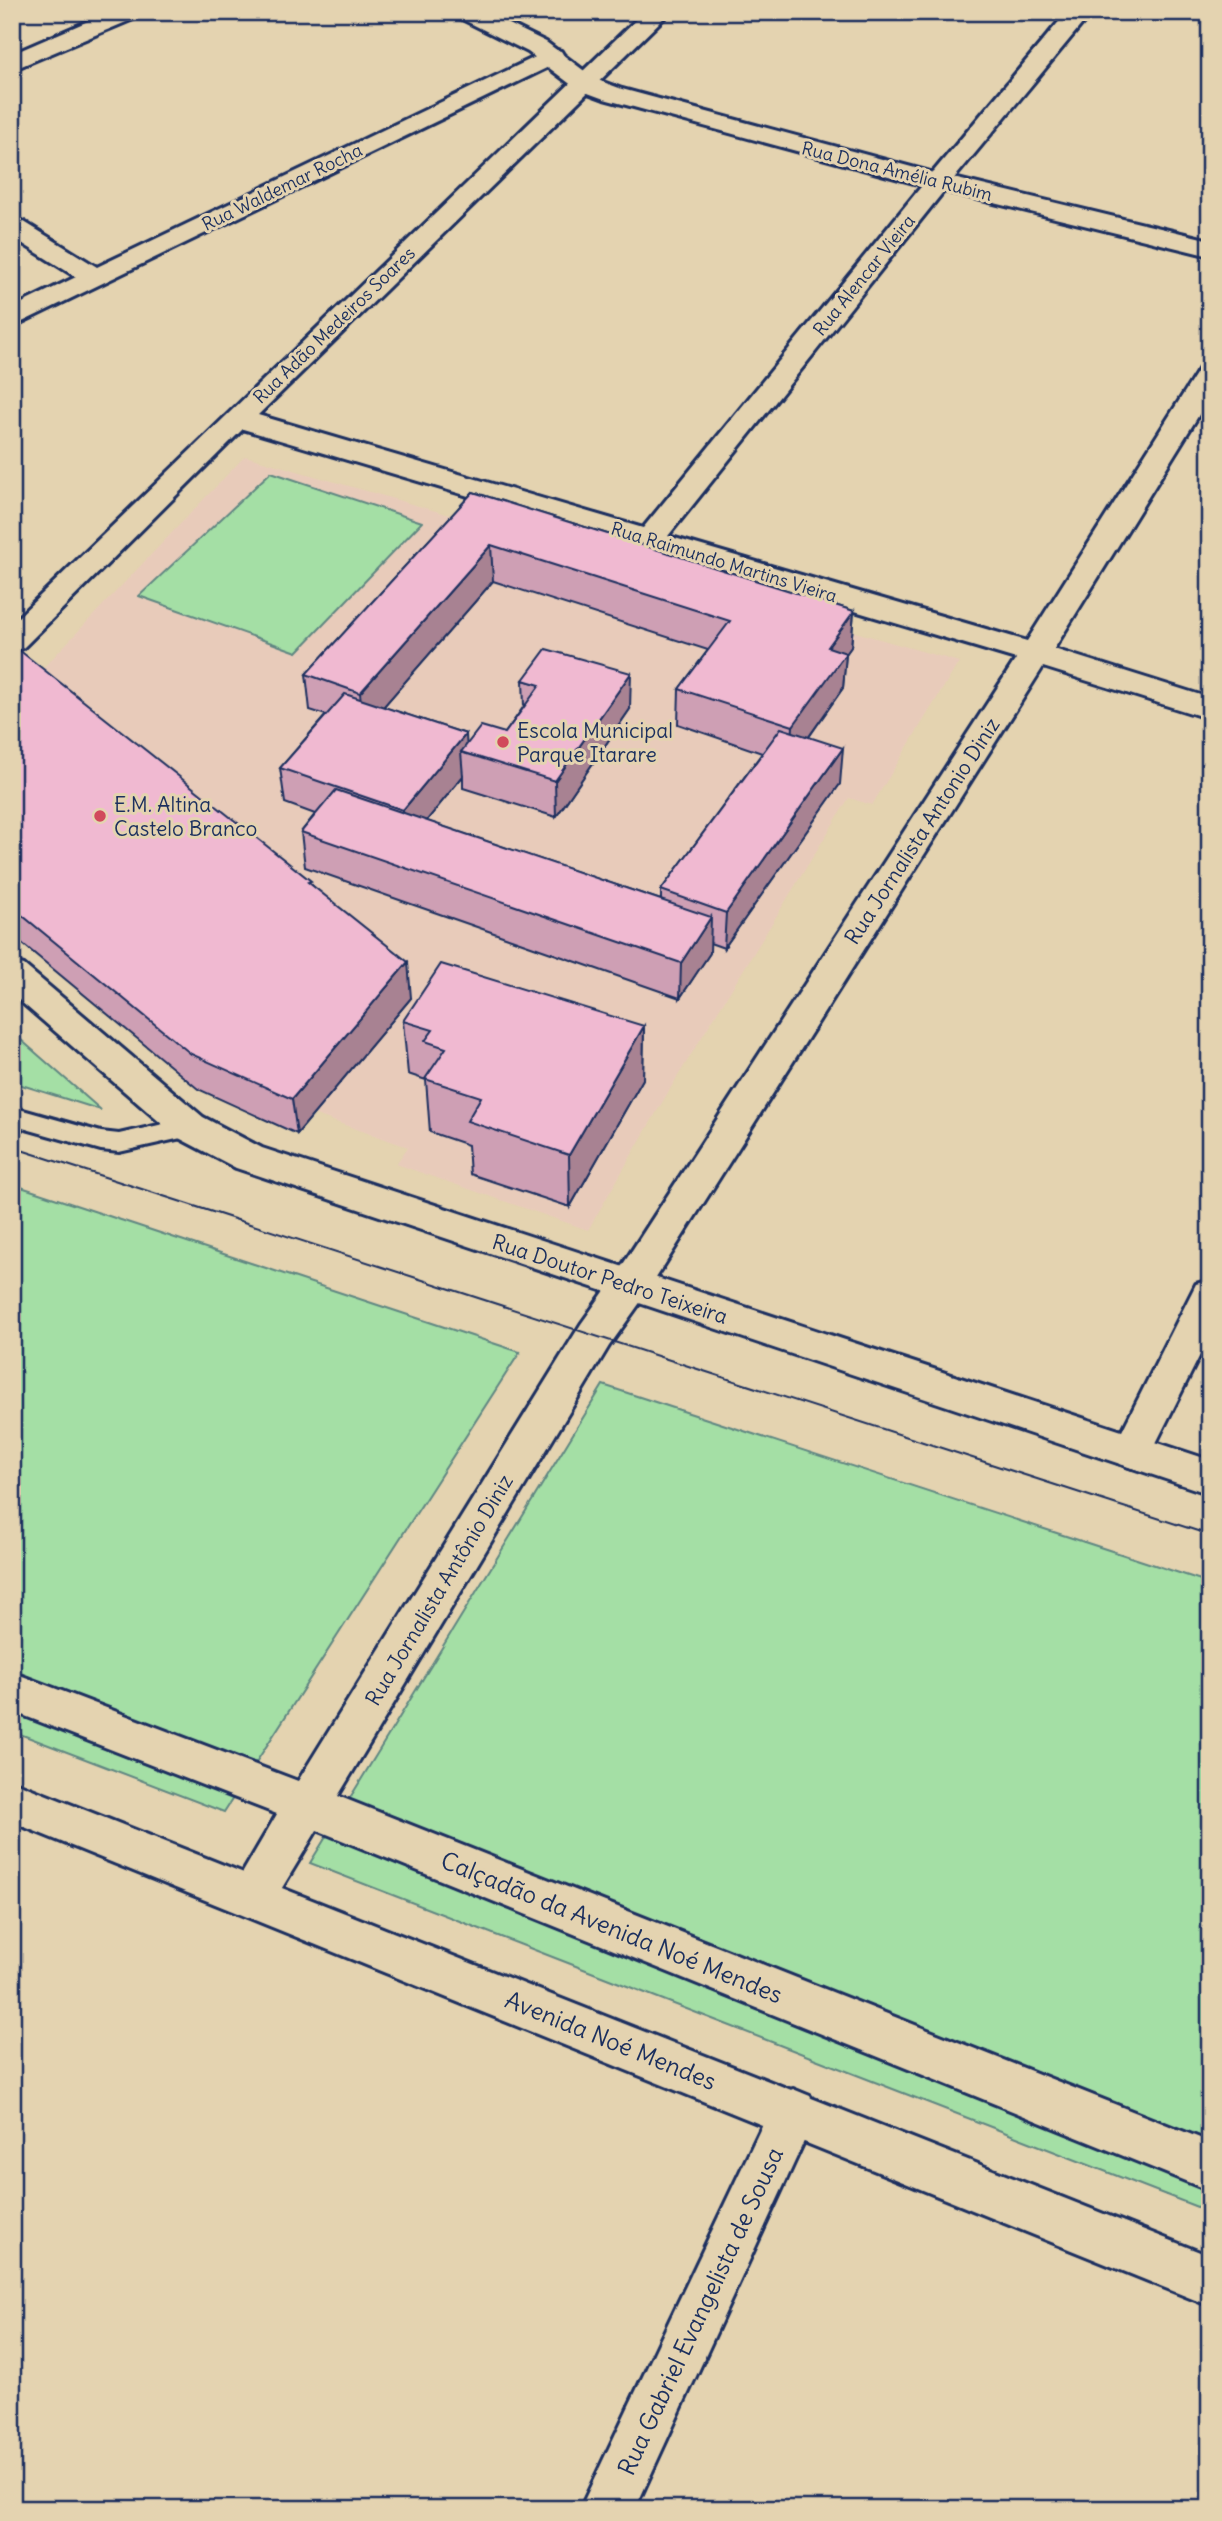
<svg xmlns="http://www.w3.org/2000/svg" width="1222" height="2521" font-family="Delius,sans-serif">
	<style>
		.built { fill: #e8cbba }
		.green { fill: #a4dfa5; stroke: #608782; stroke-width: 2 }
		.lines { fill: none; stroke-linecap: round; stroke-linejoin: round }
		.lane-casing { stroke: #1b2f5e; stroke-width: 6 }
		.street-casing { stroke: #1b2f5e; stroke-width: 6 }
		.secondary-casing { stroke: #1b2f5e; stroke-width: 6 }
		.lane { fill: #e4d3b0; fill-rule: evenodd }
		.street { fill: #e4d3b0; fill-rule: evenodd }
		.secondary { fill: #e4d3b0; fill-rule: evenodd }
		.tram { stroke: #1b2f5e; stroke-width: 2 }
		.wall { fill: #ce9fb4; stroke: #1b2f5e; stroke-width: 2; fill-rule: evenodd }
		.shaded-wall { fill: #a88292; stroke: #1b2f5e; stroke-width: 2 }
		.building { fill: #f0b9d1; stroke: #1b2f5e; stroke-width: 2 }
		.poi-dot { fill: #d1495b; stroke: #e4d3b0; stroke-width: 2.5 }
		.labels { text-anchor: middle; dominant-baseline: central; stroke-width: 6; stroke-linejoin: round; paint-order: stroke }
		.far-street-label { font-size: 18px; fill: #1b2f5e; stroke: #e4d3b0 }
		.poi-label { font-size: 21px; fill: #1b2f5e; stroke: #e4d3b0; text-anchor: start }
		.street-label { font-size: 21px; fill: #1b2f5e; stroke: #e4d3b0 }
		.near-street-label { font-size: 24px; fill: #1b2f5e; stroke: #e4d3b0 }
	</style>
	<rect width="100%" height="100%" fill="#e4d3b0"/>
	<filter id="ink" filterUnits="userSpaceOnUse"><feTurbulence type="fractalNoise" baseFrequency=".0143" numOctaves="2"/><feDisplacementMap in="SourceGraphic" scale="14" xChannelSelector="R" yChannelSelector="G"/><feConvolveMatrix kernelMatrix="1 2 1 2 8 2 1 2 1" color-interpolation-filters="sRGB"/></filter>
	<g filter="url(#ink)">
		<!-- built -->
		<polygon class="built" points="245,456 959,662 872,805 849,798 670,1089 588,1230 396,1164 408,1147 313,1114 411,998 26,686"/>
		<!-- green -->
		<g class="green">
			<polygon points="271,472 422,522 297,652 139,596"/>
			<polygon points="12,1032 101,1110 12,1082"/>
			<polygon points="12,1184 520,1352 224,1812 12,1731"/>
			<polygon points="603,1385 1210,1583 1210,2212 310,1863"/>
		</g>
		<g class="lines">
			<!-- lane casing -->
			<g class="lane-casing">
				<polygon id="lane" points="12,1107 101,1132 119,1134 190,1118 199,1120 203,1127 199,1134 190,1136 119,1152 101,1150 12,1125"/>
			</g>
			<!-- street casing -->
			<g class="street-casing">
				<g id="street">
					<polygon points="109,12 142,12 138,17 12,70 12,54"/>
					<polygon points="644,12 670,12 258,415 643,528 929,177 1067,12 1092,12 947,187 668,536 1027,641 1196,374 1200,368 1210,366 1210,397 1054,649 1210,698 1210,719 1043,667 644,1297 609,1346 338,1796 1210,2142 1210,2191 317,1830 268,1911 252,1917 236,1911 229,1896 277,1814 12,1711 12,1672 298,1781 581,1324 616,1275 1016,659 243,429 23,648 12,651 12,623"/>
					<polygon points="552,49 561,51 564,56 561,61 12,327 12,308 76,277 12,237 12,218 21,220 97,267"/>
					<polygon points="1210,1280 1210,1335 1146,1463 1132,1468 1118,1463 1112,1451 1196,1284"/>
					<polygon points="793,2089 810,2096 817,2113 635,2509 580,2509 776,2096"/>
				</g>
			</g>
			<!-- secondary casing -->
			<g class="secondary-casing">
				<g id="secondary">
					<polygon points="454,12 485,12 546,42 595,79 622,89 945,176 1210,240 1210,256 929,187 604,99 577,89 528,52 458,17"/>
					<polygon points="12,962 24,965 203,1117 262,1148 1210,1460 1210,1494 236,1168 177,1137 12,994"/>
					<polygon points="12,1781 1210,2256 1210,2306 12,1822"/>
				</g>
			</g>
			<!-- lane -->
			<use href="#lane" class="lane"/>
			<!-- street -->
			<use href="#street" class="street"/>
			<!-- secondary -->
			<use href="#secondary" class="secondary"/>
			<!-- tram -->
			<polyline class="tram" points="12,1147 1210,1535"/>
		</g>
		<!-- wall -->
		<g class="wall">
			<path d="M 473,492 L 854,611 L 851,647 L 846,654 L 843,688 L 809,737 L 840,784 L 724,948 L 710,943 L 710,953 L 680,998 L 305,867 L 301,832 L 315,814 L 285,803 L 280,768 L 326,715 L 310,710 L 306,674 ZM 493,581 L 708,650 L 679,689 L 678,724 L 762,753 L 661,890 L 661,900 L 426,821 L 463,776 L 463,788 L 556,817 L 630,709 L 523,680 L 524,706 L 505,733 L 466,746 L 466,734 L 383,707 Z"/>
			<polygon points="12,655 311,884 411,998 297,1134 198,1089 12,935"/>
			<polygon points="403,1021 644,1026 643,1079 570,1207 470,1174 468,1145 430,1132 426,1080 408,1074"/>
		</g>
		<!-- shaded-wall -->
		<g class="shaded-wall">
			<polygon points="491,545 493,581 364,729 360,693"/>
			<polygon points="854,611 851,647 846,654 843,688 791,762 793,726 828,647"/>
			<polygon points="631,673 630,709 556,817 555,781"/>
			<polygon points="466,734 467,754 461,752 463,776 406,846 403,810"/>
			<polygon points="843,748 840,784 724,948 726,913"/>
			<polygon points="711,917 710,953 680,998 681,963"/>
			<polygon points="408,962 411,998 297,1134 292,1099"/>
			<polygon points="644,1026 643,1079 570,1207 569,1155"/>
		</g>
		<!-- building -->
		<g class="building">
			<polygon points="473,492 854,611 828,647 846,653 793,726 679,689 730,621 491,545 360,693 306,674"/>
			<polygon points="546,649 631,673 555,781 461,752 481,726 505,733 540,685 523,680"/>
			<polygon points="19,650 311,881 308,882 408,962 292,1099 191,1054 12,907 12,655"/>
			<polygon points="345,694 466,734 403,810 280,768"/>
			<polygon points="781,728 843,748 726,913 661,890"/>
			<polygon points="336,790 711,917 681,963 301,832"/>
			<polygon points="441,964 644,1026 569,1155 467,1121 481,1097 425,1079 446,1048 425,1041 433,1030 403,1021"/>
		</g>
	</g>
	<!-- markers -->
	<g class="poi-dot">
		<circle cx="503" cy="742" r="7"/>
		<circle cx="100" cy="816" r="7"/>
	</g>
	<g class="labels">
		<!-- far-street labels -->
		<g class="far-street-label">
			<text transform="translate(897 171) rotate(14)">Rua Dona Amélia Rubim</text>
			<text transform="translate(282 187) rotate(-26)">Rua Waldemar Rocha</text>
			<text transform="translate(864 275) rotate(-51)">Rua Alencar Vieira</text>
			<text transform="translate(334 325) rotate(-44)">Rua Adão Medeiros Soares</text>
			<text transform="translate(724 562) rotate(17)">Rua Raimundo Martins Vieira</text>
		</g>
		<!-- poi labels -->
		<g class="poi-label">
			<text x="517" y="730">Escola Municipal<tspan x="517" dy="24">Parque Itarare</tspan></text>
			<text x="114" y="804">E.M. Altina<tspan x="114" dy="24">Castelo Branco</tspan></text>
		</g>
		<!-- street labels -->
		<g class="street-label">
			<text transform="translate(922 831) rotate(-57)">Rua Jornalista Antonio Diniz</text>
			<text transform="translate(610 1279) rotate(18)">Rua Doutor Pedro Teixeira</text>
			<text transform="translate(439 1590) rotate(-59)">Rua Jornalista Antônio Diniz</text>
		</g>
		<!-- near-street labels -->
		<g class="near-street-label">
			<text transform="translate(612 1927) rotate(22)">Calçadão da Avenida Noé Mendes</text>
			<text transform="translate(611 2040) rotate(22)">Avenida Noé Mendes</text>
			<text transform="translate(700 2311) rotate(-65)">Rua Gabriel Evangelista de Sousa</text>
		</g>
	</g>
	<!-- margin -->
	<rect width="1222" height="2521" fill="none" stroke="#e4d3b0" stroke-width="42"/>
	<rect x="21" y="21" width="1180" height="2479" fill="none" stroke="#1b2f5e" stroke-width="2.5" filter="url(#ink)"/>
</svg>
